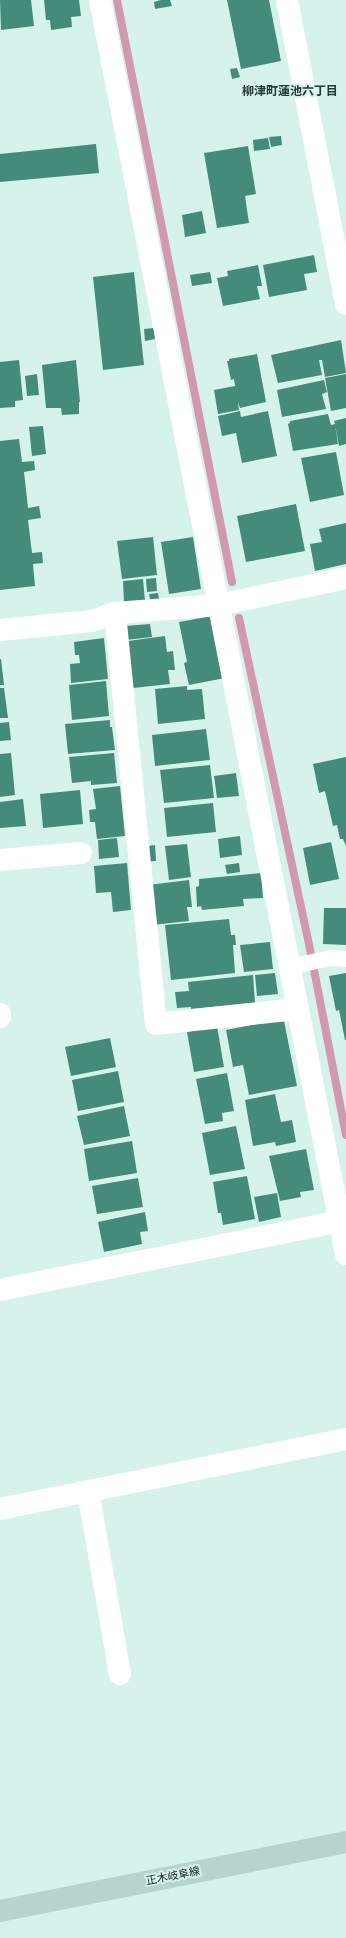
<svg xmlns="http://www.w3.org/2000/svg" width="346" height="1938" font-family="'Sofia Sans Condensed','Noto Sans JP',sans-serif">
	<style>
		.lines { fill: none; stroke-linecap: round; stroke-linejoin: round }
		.stream { stroke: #d298ad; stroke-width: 8 }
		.building { fill: #458b7c }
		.service { stroke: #fff; stroke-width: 16 }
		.minor { stroke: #fff; stroke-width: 22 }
		.secondary { stroke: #b6d4cd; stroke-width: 22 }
		.labels { text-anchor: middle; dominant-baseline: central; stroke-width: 4; stroke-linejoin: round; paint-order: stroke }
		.street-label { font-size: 11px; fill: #182320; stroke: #d6f3eb }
		.neighbourhood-label { font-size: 12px; font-weight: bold; fill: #223a34; stroke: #d6f3eb }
	</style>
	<rect width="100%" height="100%" fill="#d6f3eb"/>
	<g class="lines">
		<!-- stream -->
		<g class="stream">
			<polyline points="117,0 232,582"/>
			<polyline points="239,618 309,944 346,1135"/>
		</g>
	</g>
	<!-- building -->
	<g class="building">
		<polygon points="0,0 31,0 34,26 1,30"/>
		<polygon points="44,0 79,0 81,16 71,17 72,27 51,30 50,20 46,20"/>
		<polygon points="161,0 170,0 172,6 155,9 154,2"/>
		<polygon points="227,0 269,0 281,61 241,69"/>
		<polygon points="237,68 240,77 232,79 230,69"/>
		<polygon points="281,136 282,145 271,147 269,137"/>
		<polygon points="268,138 270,149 254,151 253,140"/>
		<polygon points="96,144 99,173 0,182 0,154"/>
		<polygon points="248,146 256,194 245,196 249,223 217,228 204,153"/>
		<polygon points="202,211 206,233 185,237 182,215"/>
		<polygon points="314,255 317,272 304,274 307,290 269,297 263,265"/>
		<polygon points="258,265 262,286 257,286 260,299 223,306 217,278 228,276 227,271"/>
		<polygon points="134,272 144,365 103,370 93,277"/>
		<polygon points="210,272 212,283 192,286 190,275"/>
		<polygon points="154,328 155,339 145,341 144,329"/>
		<polygon points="341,340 346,373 325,377 322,360 319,360 322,375 278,383 271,355"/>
		<polygon points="257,354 266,402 240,408 238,402 239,410 218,414 214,390 235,386 234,379 231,380 227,361 229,361 229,359"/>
		<polygon points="19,360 23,400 15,401 15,407 0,408 0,362"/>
		<polygon points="76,360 80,402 79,402 79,414 62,415 61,408 46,408 42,365"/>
		<polygon points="37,374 39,395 27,396 25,376"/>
		<polygon points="346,374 346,408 331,411 325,378"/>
		<polygon points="324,380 327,392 322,394 326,409 282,417 277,390"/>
		<polygon points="240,411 241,417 268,411 277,456 242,463 236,433 222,436 218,416"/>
		<polygon points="328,414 331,425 335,424 334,421 346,418 346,444 339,446 335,425 338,444 293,451 288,424 290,423 290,421"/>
		<polygon points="43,426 46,454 32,456 29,427"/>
		<polygon points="19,439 22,462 34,461 35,470 24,472 28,508 39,506 41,518 28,520 32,553 42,552 43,563 33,564 35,586 0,590 0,441"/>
		<polygon points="336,452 344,495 310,502 301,458"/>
		<polygon points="296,504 305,551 246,562 237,516"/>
		<polygon points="346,523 346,564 315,571 310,544 322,542 319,529"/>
		<polygon points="153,537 157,575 122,579 117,541"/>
		<polygon points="193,537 201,589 169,594 161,542"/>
		<polygon points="156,578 157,591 147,592 146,579"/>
		<polygon points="143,579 145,601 124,602 123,581"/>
		<polygon points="158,593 159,599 150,600 149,594"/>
		<polygon points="212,616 225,678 189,685 184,663 187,662 179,622"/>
		<polygon points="150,624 152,637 126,640 125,626"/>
		<polygon points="165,636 167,652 173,651 175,670 168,670 170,684 133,688 128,641"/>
		<polygon points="104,638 108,679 71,683 70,664 80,663 79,655 75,655 74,642"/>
		<polygon points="0,659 1,659 4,685 0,685"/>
		<polygon points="106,681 109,716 72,720 69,685"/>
		<polygon points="187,686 187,690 202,689 205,719 158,724 155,689"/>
		<polygon points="0,688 4,688 8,718 0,718"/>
		<polygon points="110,720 110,727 112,727 115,750 68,754 65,724"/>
		<polygon points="9,722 11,740 0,741 0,723"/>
		<polygon points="206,729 210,760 155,766 152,735"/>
		<polygon points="11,753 15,795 0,797 0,754"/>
		<polygon points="114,753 117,783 91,785 91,781 72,783 69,757"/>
		<polygon points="346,757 346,846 343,839 340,839 337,825 333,826 325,791 319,793 313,764"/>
		<polygon points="210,765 214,798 164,803 160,770"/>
		<polygon points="236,773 239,796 217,798 214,776"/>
		<polygon points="120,786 125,836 97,839 95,822 90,822 89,810 96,809 93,789"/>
		<polygon points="80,790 83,824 43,828 40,794"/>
		<polygon points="23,799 26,826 0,828 0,802"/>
		<polygon points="213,803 216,832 167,837 164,808"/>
		<polygon points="240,836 242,855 220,858 218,839"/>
		<polygon points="117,838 119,857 99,859 98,840"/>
		<polygon points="331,842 339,879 310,885 303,848"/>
		<polygon points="187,844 191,877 169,880 165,846"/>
		<polygon points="155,845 156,861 143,862 141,847"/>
		<polygon points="127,863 131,910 113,912 111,892 96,893 94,866"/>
		<polygon points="239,863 240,872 227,874 225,865"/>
		<polygon points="261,873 263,898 243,899 244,906 202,910 201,906 197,907 196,887 199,886 199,879"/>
		<polygon points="189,880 192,907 187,907 189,921 152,925 148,885"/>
		<polygon points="324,908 346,908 346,945 323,944"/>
		<polygon points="229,919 231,935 235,935 236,945 233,945 235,973 171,980 165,925"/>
		<polygon points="270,942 273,969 244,972 240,945"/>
		<polygon points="275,973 278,994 257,996 255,975"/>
		<polygon points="346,973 346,1040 345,1040 339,1010 336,1011 329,976"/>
		<polygon points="253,975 255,1003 191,1009 191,1007 177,1008 175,992 189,991 188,982"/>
		<polygon points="283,1016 297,1086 249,1095 243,1065 233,1067 226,1030 262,1023"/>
		<polygon points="217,1026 224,1067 194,1072 187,1032"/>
		<polygon points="110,1038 116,1067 71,1076 65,1047"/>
		<polygon points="118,1071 124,1102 78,1111 72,1080"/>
		<polygon points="227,1073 234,1111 222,1113 223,1121 205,1124 196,1079"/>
		<polygon points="275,1094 281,1122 292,1120 296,1142 276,1146 275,1142 253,1146 245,1100"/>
		<polygon points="124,1106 130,1136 84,1145 77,1116"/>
		<polygon points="236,1126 245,1169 210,1175 202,1133"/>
		<polygon points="132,1141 137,1173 89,1181 84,1149"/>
		<polygon points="306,1149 314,1190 300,1192 301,1197 280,1201 269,1156"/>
		<polygon points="247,1176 255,1219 223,1225 221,1213 218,1213 213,1182"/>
		<polygon points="138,1178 143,1207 97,1214 92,1186"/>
		<polygon points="277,1193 281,1217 259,1222 254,1197"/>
		<polygon points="145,1212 148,1231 140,1232 142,1244 104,1252 98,1222"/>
	</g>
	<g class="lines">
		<!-- service -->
		<polyline class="service" points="289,967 331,958 346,959"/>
		<!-- minor -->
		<g class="minor">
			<polyline points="100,0 346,1254"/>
			<polyline points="287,0 346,304"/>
			<polyline points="115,613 156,1024 297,1009"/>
			<polyline points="0,630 92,621 115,613 219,605 346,578"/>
			<polyline points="0,860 81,853"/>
			<polyline points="0,1014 0,1017"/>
			<polyline points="0,1290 346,1220"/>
			<polyline points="88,1491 120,1674"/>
			<polyline points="0,1509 346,1439"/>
		</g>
		<!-- secondary -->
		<polyline class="secondary" points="0,1911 346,1842"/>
	</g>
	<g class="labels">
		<!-- street labels -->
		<g class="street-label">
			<text transform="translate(173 1876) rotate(-11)">正木岐阜線</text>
		</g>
		<!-- neighbourhood labels -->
		<g class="neighbourhood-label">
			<text x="290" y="91">柳津町蓮池六丁目</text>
		</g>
	</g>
</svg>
